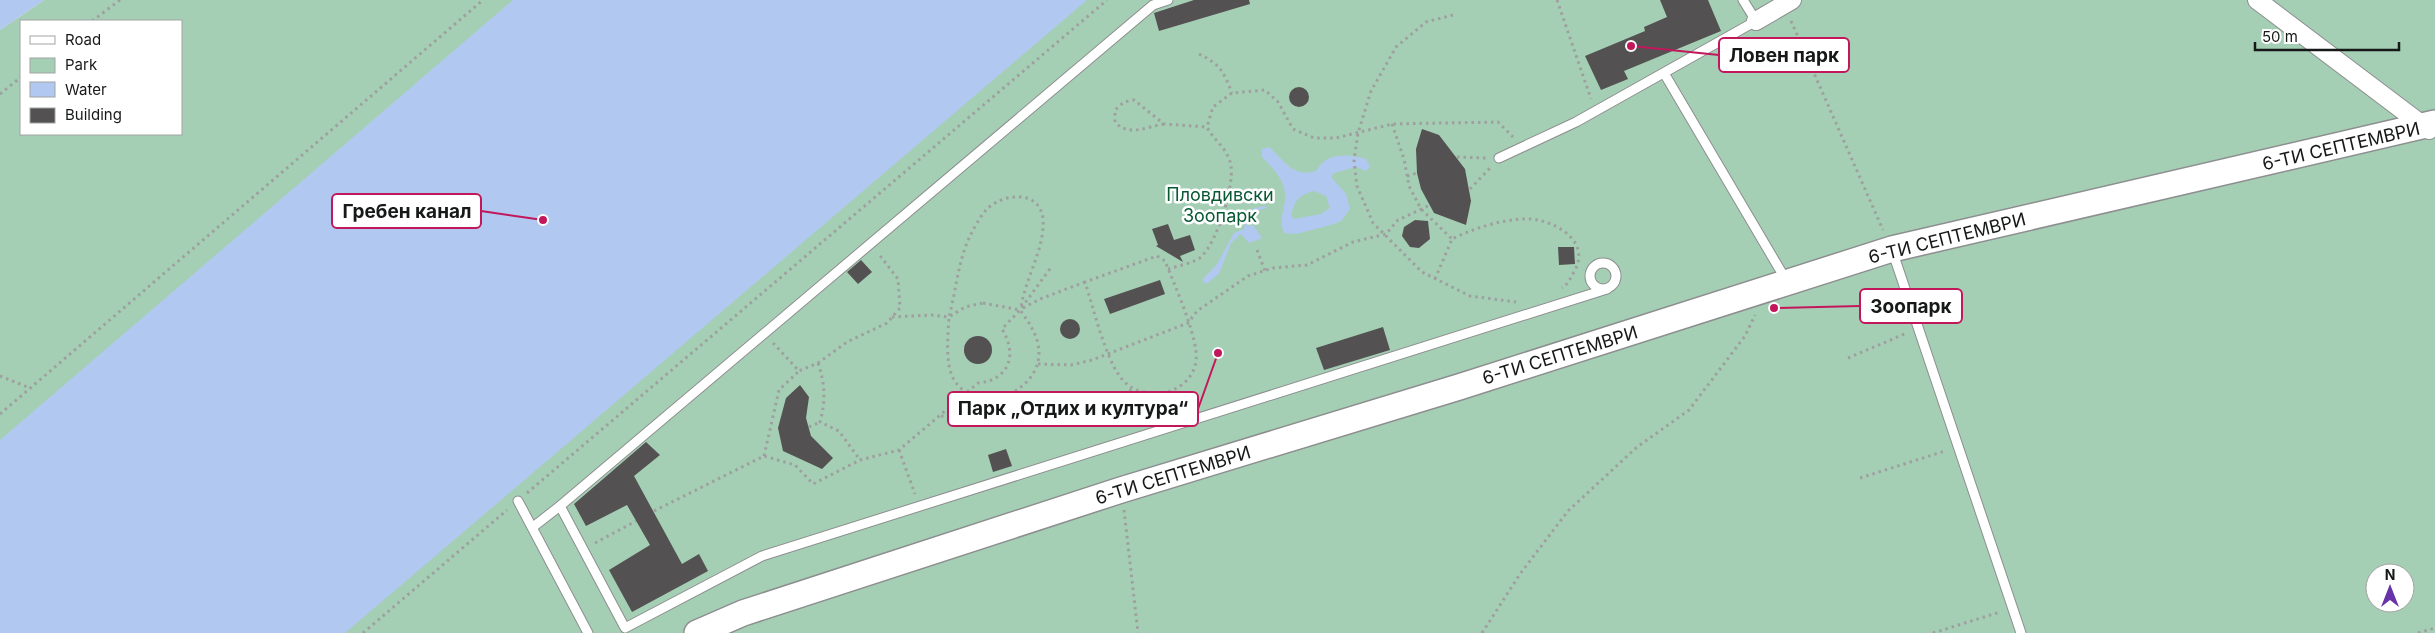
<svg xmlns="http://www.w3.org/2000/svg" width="2435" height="633" font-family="Inter,sans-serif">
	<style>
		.green { fill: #a5cfb5; fill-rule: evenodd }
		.water { fill: #b1c8f0; fill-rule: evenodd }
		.building { fill: #535151 }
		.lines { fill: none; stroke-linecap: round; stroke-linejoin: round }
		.lane-casing { stroke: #8d8e8f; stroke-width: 11 }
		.street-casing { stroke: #8d8e8f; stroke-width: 20 }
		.secondary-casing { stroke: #8d8e8f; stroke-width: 28 }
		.path { stroke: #9e9f9f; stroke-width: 3; stroke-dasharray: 2.5 4; stroke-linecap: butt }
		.lane { stroke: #fff; stroke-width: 9 }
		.street { stroke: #fff; stroke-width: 18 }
		.secondary { stroke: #fff; stroke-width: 25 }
		.labels { text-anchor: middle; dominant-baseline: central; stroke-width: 5; stroke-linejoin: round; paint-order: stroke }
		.street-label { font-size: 18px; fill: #171818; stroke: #fff }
		.park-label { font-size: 18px; fill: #095834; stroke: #fff }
		.leader { fill: none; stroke: #c2185b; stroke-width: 2 }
		.callout-dot { fill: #c2185b; stroke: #fff; stroke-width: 2 }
		.callout { fill: #fff; stroke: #c2185b; stroke-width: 2 }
		.callout-label { font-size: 19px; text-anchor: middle; font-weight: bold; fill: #171818 }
	</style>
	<rect width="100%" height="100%" fill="#eff0f1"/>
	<!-- green -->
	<path class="green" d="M 44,0 L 2435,0 L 2435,633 L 0,633 L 0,30 ZM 21,21 L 181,21 L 181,134 L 21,134 ZM 2375,573 L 2405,573 L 2405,603 L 2375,603 Z"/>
	<!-- water -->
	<g class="water">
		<polygon points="0,0 44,0 0,30"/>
		<polygon points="513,0 1087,0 345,633 0,633 0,440"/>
		<path d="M 1269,147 C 1284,160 1293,178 1316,171 C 1327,152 1347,154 1366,159 L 1370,166 L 1366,171 L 1356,167 L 1334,173 L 1331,177 L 1346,194 L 1350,209 L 1341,221 L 1331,225 L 1296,234 L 1284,233 C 1279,221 1283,214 1285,201 C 1287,182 1274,169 1262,157 L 1262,149 ZM 1314,191 L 1326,196 L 1330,208 L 1321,214 L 1294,219 L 1291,215 C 1295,200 1299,195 1314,191 Z"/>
		<polygon points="1265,206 1267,208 1255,211 1248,221 1248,226 1253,225 1262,238 1249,243 1241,234 1231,243 1219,274 1206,284 1202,280 1217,264 1234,233 1244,229 1246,219 1254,208"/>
	</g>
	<!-- building -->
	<g class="building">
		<polygon points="1194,0 1249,0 1250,4 1159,31 1154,13"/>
		<polygon points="1660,0 1708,0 1721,31 1624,71 1628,79 1601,90 1585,56 1645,31 1644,27 1667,17"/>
		<circle cx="1299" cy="97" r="10"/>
		<polygon points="1422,129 1439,135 1465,169 1471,201 1466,225 1434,213 1421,189 1417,173 1416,149"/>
		<polygon points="1415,220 1428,221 1430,239 1419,248 1410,247 1402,236 1404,227"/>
		<polygon points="1168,224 1174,240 1190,235 1195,250 1180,256 1183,262 1156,246 1158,245 1152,229"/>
		<polygon points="1558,247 1574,247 1575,264 1559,265"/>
		<polygon points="861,260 872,272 858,284 847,272"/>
		<polygon points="1160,280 1165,294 1110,314 1104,299"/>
		<circle cx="1070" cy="329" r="10"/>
		<polygon points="1383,327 1390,350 1324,370 1316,348"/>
		<circle cx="978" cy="350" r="14"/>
		<polygon points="800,385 809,397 806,418 811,436 833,458 822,469 783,451 778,428 786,398"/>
		<polygon points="646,442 660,455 634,476 682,564 699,554 708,571 632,612 609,570 650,545 627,505 586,526 574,504"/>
		<polygon points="1006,449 1012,466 993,472 988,455"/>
	</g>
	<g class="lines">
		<!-- lane casing -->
		<g class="lane-casing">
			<g id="lane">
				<polyline points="1168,0 1153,5 560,506 625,628 762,556 1607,289"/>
				<polyline points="1664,73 1786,280"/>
				<polyline points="1499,158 1576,122 1756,21 1743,0"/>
				<polyline points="1892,250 2021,633"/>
				<circle cx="1603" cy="276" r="13"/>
				<polyline points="518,501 588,633"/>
				<polyline points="533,527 560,506"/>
			</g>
		</g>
		<!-- street casing -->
		<g class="street-casing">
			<g id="street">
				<polyline points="2257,0 2429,130"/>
				<polyline points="1756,21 1792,0"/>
			</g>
		</g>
		<!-- secondary casing -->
		<g class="secondary-casing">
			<polyline id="secondary" points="697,633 743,613 1121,490 1459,387 1892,249 2435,123"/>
		</g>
		<!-- path -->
		<g class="path">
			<polyline points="1557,0 1591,99"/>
			<polyline points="1453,15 1426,22 1396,47 1371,91 1358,133 1354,160 1357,186 1373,223 1422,272 1470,296 1516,302"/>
			<polyline points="92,21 120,0"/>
			<polyline points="1791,21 1883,230"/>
			<path d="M 1199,54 C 1221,65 1223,71 1232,93"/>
			<polyline points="0,94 21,77"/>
			<path d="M 1164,124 C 1145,127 1129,137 1115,122 L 1115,110 L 1124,102 L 1134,100 L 1164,124 L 1207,127"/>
			<polyline points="1392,124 1404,159 1409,186 1421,209 1452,239"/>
			<polyline points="1457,157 1486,158"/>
			<polyline points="1407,176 1417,173"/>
			<polyline points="1470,189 1490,168"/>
			<polyline points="1257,250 1265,271"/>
			<path d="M 1157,256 L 1165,261 C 1175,286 1193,326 1196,352 C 1199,375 1179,393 1158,393 C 1141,393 1129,390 1119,375 C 1105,356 1093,307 1085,282 Z"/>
			<path d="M 1168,269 C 1177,266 1194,263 1201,257 C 1217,242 1234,188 1231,166 C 1228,148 1214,141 1207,127 L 1213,107 L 1232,93 L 1265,90 L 1278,102 L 1293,129 L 1314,138 L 1336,138 L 1392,124 L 1498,122 L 1513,137"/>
			<path d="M 1435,279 L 1452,239 C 1474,228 1513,215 1538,220 C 1561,225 1589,243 1575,270 C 1571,277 1569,283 1562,288"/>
			<path d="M 983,303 L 1020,310 C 1028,321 1035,331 1038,344 C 1048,391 976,420 953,378 C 945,362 948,335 949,317 L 965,307 Z"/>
			<polyline points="1023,308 1040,299 1085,282"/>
			<path d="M 892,317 L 932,315 L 949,317 C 956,291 958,261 970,236 C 974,228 980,217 986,210 C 1002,193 1040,189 1043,219 C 1045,249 1025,278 1021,308"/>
			<polyline points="773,343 799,371 818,363 847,342 887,323 900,308 898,279 878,253"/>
			<polyline points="1848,358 1907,333"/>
			<path d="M 818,363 C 825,384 826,400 820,422 L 839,431 L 860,460"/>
			<polyline points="1038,364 1071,365 1092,360 1188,323 1197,311 1248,276 1273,268 1307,265 1353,242 1386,234 1398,220 1430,205"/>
			<polyline points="0,376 30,388"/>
			<polyline points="0,414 483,0"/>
			<polyline points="941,416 968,420 1033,420 1054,416 1077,401 1104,400 1132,390"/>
			<polyline points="809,427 820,422"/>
			<polyline points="899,450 915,494"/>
			<polyline points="764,456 779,390 799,371"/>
			<polyline points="1860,478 1945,451"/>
			<polyline points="527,493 1107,0"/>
			<polyline points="1124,510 1138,633"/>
			<path d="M 654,511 L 764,456 L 795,465 L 813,484 L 860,460 L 899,450 L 978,383 C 1009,380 1018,355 1002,329 L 1020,310 L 1052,266"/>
			<polyline points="595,543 636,521"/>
			<polyline points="363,633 507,510"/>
			<polyline points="1482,633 1520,574 1568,511 1637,447 1689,410 1745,336 1755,315"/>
			<polyline points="1933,633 2000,612"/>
			<polyline points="2418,633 2435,628"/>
		</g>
		<!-- lane -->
		<use href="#lane" class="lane"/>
		<!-- street -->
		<use href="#street" class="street"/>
		<!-- secondary -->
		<use href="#secondary" class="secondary"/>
	</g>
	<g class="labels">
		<!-- street labels -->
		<g class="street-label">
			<text transform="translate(2341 146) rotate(-13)">6-ТИ СЕПТЕМВРИ</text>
			<text transform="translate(1947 238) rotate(-14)">6-ТИ СЕПТЕМВРИ</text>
			<text transform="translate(1560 355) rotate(-17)">6-ТИ СЕПТЕМВРИ</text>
			<text transform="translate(1173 475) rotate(-17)">6-ТИ СЕПТЕМВРИ</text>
		</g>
		<!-- park labels -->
		<g class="park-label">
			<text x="1220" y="194">Пловдивски<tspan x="1220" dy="21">Зоопарк</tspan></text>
		</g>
	</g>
	<!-- callouts -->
	<path class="leader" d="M1631 46L1719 55M543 220L481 211M1774 308L1860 306M1218 353L1198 409"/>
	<g class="callout-dot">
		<circle cx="1631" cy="46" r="5"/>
		<circle cx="543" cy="220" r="5"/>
		<circle cx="1774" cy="308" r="5"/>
		<circle cx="1218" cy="353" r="5"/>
	</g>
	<g class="callout">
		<rect x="1719" y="38" width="130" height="34" rx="5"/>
		<rect x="332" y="194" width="149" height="34" rx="5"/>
		<rect x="1860" y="289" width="102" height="34" rx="5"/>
		<rect x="948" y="392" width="250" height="34" rx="5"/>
	</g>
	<g class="callout-label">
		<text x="1784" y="62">Ловен парк</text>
		<text x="407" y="218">Гребен канал</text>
		<text x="1911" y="313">Зоопарк</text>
		<text x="1073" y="415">Парк „Отдих и култура“</text>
	</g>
	<!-- legend -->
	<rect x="20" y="20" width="162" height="115" fill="#ffffff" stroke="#a2a3a3"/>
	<rect x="30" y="36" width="25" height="8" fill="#ffffff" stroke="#a2a3a3"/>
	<text x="65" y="45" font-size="15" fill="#171818">Road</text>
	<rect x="30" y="58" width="25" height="15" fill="#a5cfb5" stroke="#a2a3a3"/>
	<text x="65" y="70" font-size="15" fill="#171818">Park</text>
	<rect x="30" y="82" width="25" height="15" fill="#b1c8f0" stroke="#a2a3a3"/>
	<text x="65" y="95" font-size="15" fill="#171818">Water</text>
	<rect x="30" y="108" width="25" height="15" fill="#535151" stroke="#a2a3a3"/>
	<text x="65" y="120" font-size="15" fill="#171818">Building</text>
	<!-- north arrow -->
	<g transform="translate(2390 588)"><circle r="24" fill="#ffffff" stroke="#a2a3a3"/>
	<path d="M0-4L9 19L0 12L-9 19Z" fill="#6832a9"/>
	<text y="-8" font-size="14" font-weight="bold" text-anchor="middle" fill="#171818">N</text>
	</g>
	<!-- scale -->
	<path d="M2255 42v8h144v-8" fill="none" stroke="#171818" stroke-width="2.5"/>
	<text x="2262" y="42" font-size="15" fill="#171818" stroke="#ffffff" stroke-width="4" paint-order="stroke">50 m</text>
</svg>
